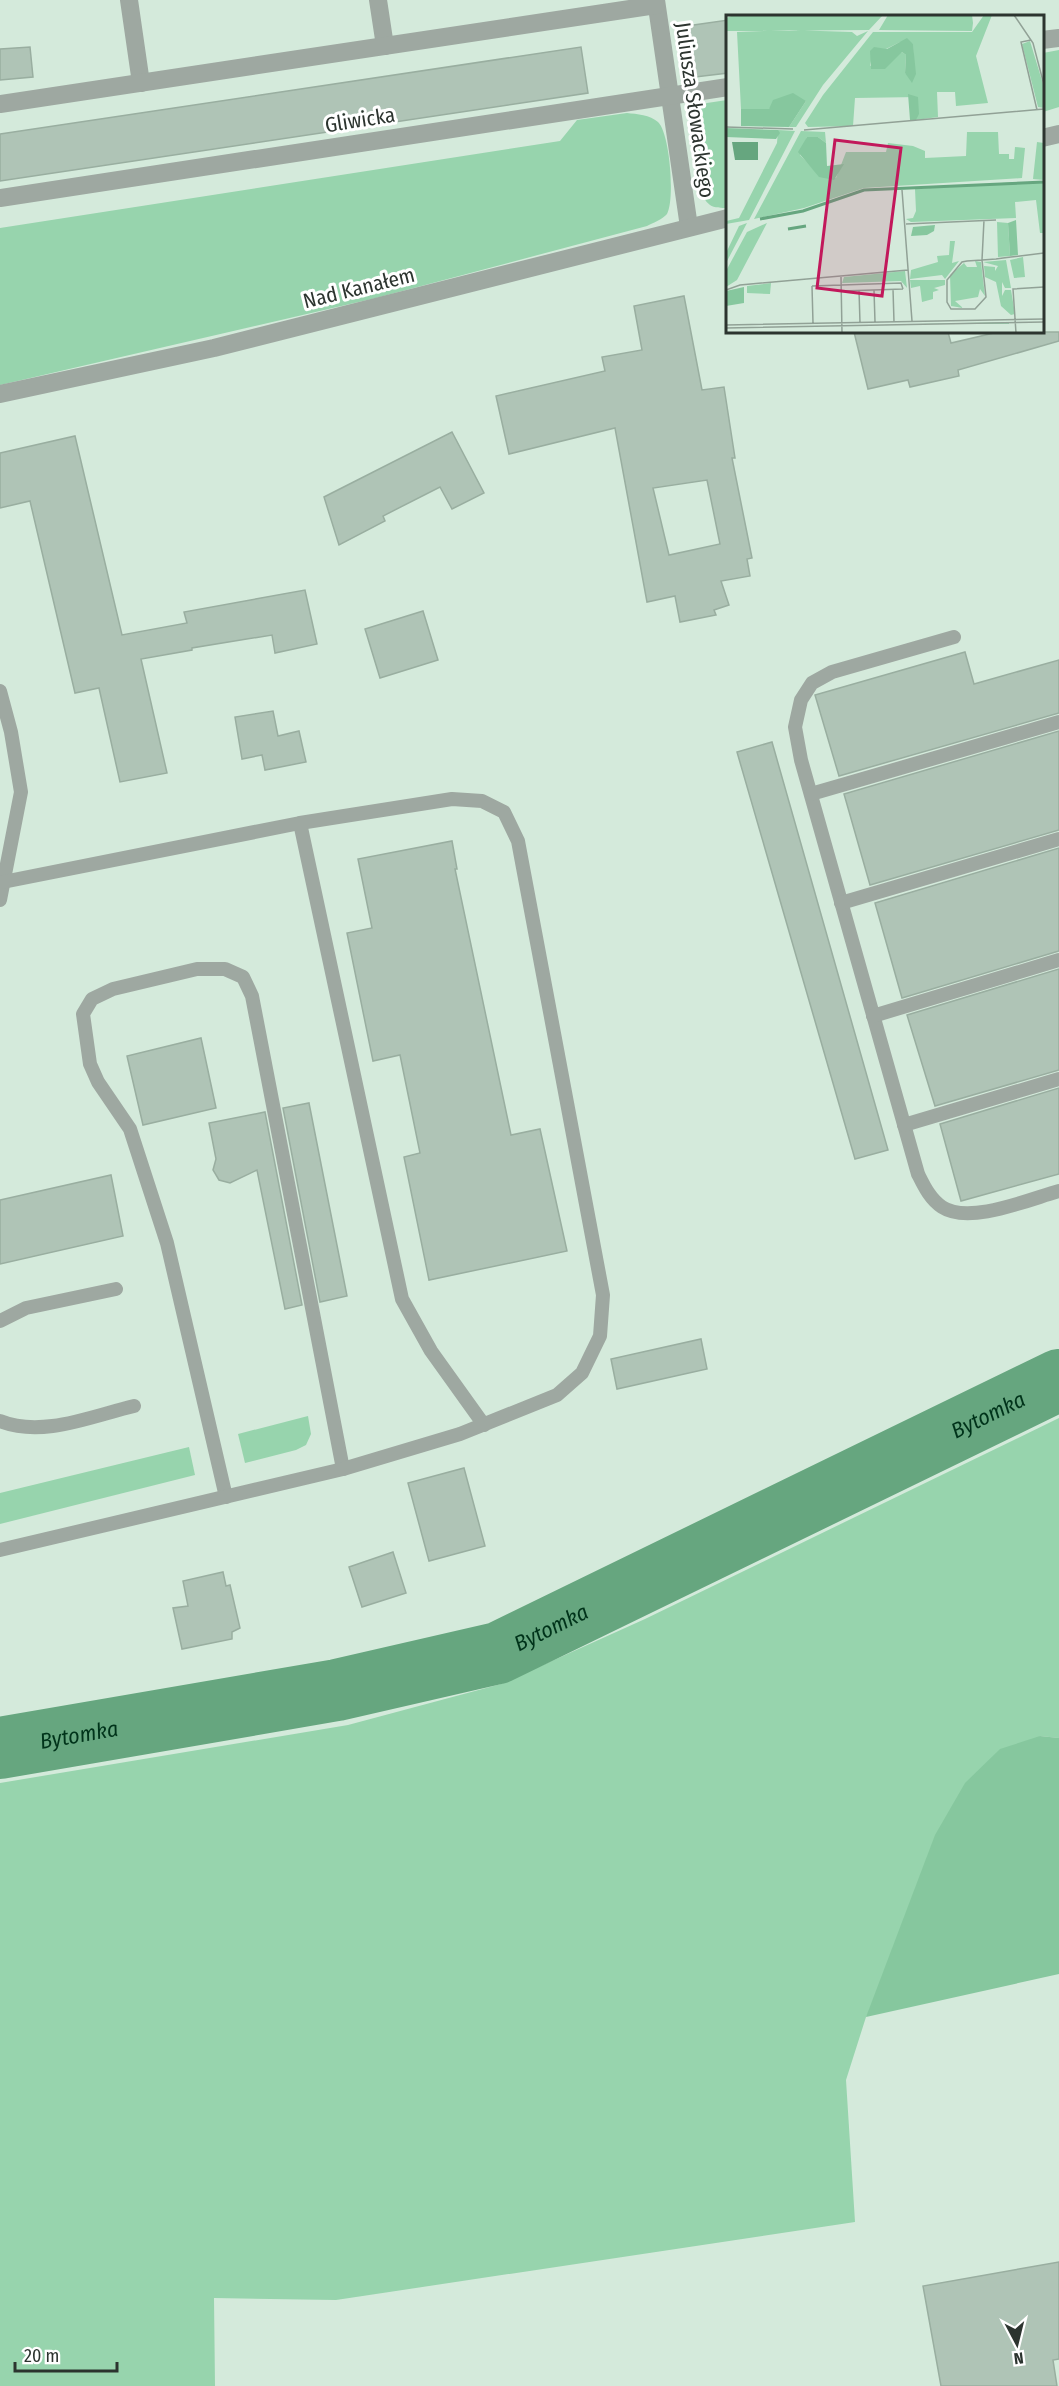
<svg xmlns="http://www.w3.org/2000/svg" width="1059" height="2386" font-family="'Fira Sans Condensed',sans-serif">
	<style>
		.green { fill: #97d4ad }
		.forest { fill: #86c79e }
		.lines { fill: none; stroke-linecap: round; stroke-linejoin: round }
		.river { stroke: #66a67f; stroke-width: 62 }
		.building { fill: #afc4b6; stroke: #99aea0; stroke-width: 1.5; fill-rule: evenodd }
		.lane { stroke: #9ea8a1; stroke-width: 14 }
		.street { stroke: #9ea8a1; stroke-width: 18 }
		.labels { text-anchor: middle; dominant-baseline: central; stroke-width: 6; stroke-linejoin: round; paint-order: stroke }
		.street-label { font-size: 21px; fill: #2c342f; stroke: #fff }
		.water-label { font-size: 22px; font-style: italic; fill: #00331a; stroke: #fff }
		.inset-river { fill: none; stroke: #66a67f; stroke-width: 3 }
		.inset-road { fill: none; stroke: #91a196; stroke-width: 1.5 }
		.view { fill: #c2185b; fill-opacity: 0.15; stroke: #c2185b; stroke-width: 3 }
		.inset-edge { fill: none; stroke: #2c342f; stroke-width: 3 }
	</style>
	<rect width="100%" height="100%" fill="#d4eadb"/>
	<!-- green -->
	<g class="green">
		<polygon points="1059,50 1059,107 1043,112 1043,53"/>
		<path d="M 727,100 L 728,100 L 727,208 C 722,208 714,208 710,205 C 692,192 688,132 689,111 L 707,103 Z"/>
		<path d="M 627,113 C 637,114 650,115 658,122 C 670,133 675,200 667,214 C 663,219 653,223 647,226 L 376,298 L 0,385 L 0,228 L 560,141 L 577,120 Z"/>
		<polygon points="308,1416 311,1434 306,1445 296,1450 245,1463 238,1434"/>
		<polygon points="1059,1418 1059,1738 1040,1736 866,2017 846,2080 855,2222 336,2300 214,2298 215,2386 0,2386 0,1783 348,1725 501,1684 645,1619"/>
		<polygon points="189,1447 195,1475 0,1524 0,1493"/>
	</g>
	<!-- forest -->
	<polygon class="forest" points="1040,1736 1059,1738 1059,1974 866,2017 935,1835 965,1783 1000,1749"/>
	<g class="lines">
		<!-- river -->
		<path class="river" id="s1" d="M 0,1748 L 337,1690 L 498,1653 L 1059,1380"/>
	</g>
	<!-- building -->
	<g class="building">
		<polygon points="728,20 728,73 687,78 680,27"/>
		<polygon points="30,47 33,77 0,80 0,49"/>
		<polygon points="581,47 588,93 0,181 0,134"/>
		<path d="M 684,296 L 702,390 L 724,387 L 735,458 L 732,458 L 752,558 L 747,559 L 750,576 L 721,581 L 729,605 L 714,610 L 716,615 L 680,622 L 675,596 L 647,602 L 615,428 L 509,454 L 496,396 L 605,371 L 602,357 L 642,350 L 634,306 ZM 707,480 L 720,544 L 669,555 L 653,488 Z"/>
		<polygon points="854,332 948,332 951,343 998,332 1059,332 1059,341 958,370 959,376 910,387 908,380 868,389"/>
		<polygon points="452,432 484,493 452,509 440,487 383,516 385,521 339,545 324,497"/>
		<polygon points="75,436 122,635 187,623 184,612 305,590 317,644 275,653 272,635 192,648 192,650 141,659 167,773 120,782 99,688 75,693 30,501 0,508 0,453"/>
		<polygon points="423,611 438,660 380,678 365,629"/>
		<polygon points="965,652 974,684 1059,660 1059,713 839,776 815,695"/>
		<polygon points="273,711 278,736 299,731 306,762 265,770 262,755 242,759 235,717"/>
		<polygon points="1059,731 1059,830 870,885 844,794"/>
		<polygon points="772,742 888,1150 855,1159 737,752"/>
		<polygon points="452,841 457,869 455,869 511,1135 540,1129 567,1251 429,1280 404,1157 420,1153 400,1055 373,1061 347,933 372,928 358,859"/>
		<polygon points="1059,848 1059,951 902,998 875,903"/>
		<polygon points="1059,969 1059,1070 935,1106 907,1015"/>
		<polygon points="201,1038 216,1108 143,1125 127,1056"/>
		<polygon points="1059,1088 1059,1174 961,1201 940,1124"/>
		<polygon points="309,1103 347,1296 320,1302 283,1108"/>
		<polygon points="265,1112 302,1305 285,1309 257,1170 230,1183 219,1180 213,1170 216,1159 209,1123"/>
		<polygon points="111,1175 123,1236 0,1264 0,1200"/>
		<polygon points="701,1339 707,1369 617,1389 611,1359"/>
		<polygon points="464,1468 485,1546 429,1561 408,1483"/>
		<polygon points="393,1552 406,1593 362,1607 349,1567"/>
		<polygon points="223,1572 226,1586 230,1585 240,1628 232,1632 232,1639 182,1649 173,1608 188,1606 183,1581"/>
		<polygon points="1059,2262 1059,2359 1053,2360 1057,2386 941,2386 923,2286"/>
	</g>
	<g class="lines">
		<!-- lane -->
		<g class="lane">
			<path d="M 954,637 L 832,672 L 812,683 L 801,700 L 795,727 L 801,760 L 918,1174 C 924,1186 930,1199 942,1207 C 969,1225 1030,1199 1059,1191"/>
			<polyline points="0,691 11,732 21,792 0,900"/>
			<polyline points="811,794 1059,722"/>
			<polyline points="300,823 402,1299 431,1351 484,1425"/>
			<polyline points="841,903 1059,839"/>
			<polyline points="873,1016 1059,960"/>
			<polyline points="904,1125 1059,1079"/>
			<polyline points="0,1321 26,1308 116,1289"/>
			<path d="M 0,1421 C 42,1438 92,1416 134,1406"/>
			<polyline points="226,1497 167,1243 130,1129 98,1082 90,1064 83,1014 92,999 113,989 197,969 225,969 243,977 252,996 343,1469"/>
			<polyline points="0,1550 343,1469 460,1434 557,1395 582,1373 600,1336 603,1295 518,841 504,812 482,801 452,799 300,823 3,882"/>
		</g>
		<!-- street -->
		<g class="street">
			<polyline points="129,0 141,83"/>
			<polyline points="378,0 385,46"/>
			<polyline points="656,0 689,227"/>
			<polyline points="1042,40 1059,38"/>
			<polyline points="0,104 656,5"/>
			<polyline points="1042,138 1059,134"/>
			<polyline points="0,198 728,87"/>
			<polyline points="0,394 214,348 728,218"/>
		</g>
	</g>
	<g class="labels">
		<!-- street labels -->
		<g class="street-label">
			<text transform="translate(695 110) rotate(82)">Juliusza Słowackiego</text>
			<text transform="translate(360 120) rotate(-9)">Gliwicka</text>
			<text transform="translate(359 288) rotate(-14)">Nad Kanałem</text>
		</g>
		<!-- water labels -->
		<g class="water-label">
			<text stroke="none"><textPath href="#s1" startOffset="1052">Bytomka</textPath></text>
			<text stroke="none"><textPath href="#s1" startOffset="566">Bytomka</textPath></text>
			<text stroke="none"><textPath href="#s1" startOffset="80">Bytomka</textPath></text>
		</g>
	</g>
	<!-- overview -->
	<g transform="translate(726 15)">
		<rect width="318" height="318" fill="#d4eadb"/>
		<path d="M 8,0 L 157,0 L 143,15 L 0,16 L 0,3 ZM 162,0 L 246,0 L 247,8 L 246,16 L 153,15 ZM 258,0 L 266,0 L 250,41 L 262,88 L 230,91 L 229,77 L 211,77 L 212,102 L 190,105 L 192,82 L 129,83 L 127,111 L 82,112 L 79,108 L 97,80 L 147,17 L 246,17 ZM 174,27 L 187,29 L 188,63 L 179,58 L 180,40 L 176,37 L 144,51 L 146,41 ZM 63,15 L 126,17 L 131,21 L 142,16 L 97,70 L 70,112 L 63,112 L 80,86 L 54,84 L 43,94 L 15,94 L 11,17 ZM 304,26 L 317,69 L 318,93 L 312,92 L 296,29 ZM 52,115 L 69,116 L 23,205 L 0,209 L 0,206 L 13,203 L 51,128 ZM 75,116 L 99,117 L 100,128 L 92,122 L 81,122 L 74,140 L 91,158 L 110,163 L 120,137 L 160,137 L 162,128 L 187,131 L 199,136 L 199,143 L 240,141 L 241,117 L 272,117 L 273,139 L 283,139 L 283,144 L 288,144 L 289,132 L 299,133 L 296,163 L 138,173 L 78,193 L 28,204 ZM 311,127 L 318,128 L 318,165 L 307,164 ZM 290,167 L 318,168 L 318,218 L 314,218 L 310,185 L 289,187 L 290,203 L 185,207 L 180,204 L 187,203 L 190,196 L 189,174 ZM 271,207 L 282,208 L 284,241 L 272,242 ZM 21,208 L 0,248 L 0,238 L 13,211 ZM 41,208 L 11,265 L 0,272 L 0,256 L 21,217 ZM 224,226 L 229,226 L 226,248 L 233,246 L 219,264 L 216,260 L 184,264 L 185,255 L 212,247 L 211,241 L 223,240 ZM 297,242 L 299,262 L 288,263 L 284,245 ZM 280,245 L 285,273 L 279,273 L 276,267 L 276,281 L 279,275 L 285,275 L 289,299 L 285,300 L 275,291 L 270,267 L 259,262 L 258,251 L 269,252 L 269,256 L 272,251 L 257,247 ZM 249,246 L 255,247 L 259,281 L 254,274 L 252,282 L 229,286 L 237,293 L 225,291 L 224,260 L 238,248 L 241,252 L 251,252 ZM 179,256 L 181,273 L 175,266 L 116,268 L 118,262 ZM 184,265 L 219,265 L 219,270 L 208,273 L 213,275 L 207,277 L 207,284 L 196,287 L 194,271 L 185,273 ZM 45,268 L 44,279 L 21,278 L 21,271 ZM 283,307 L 283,309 L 192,309 Z" fill="#97d4ad" fill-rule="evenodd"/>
		<path d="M 181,23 L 187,29 L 190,59 L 186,68 L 179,58 L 180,40 L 176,37 L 159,54 L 145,54 L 144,36 L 148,32 L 161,34 ZM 67,78 L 80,86 L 63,112 L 15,111 L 15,94 L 43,94 L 47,85 ZM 182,79 L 192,82 L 193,99 L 190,105 L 184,105 ZM 0,113 L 52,115 L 54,118 L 50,124 L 0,122 ZM 81,122 L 92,122 L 100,128 L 101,151 L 118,149 L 108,165 L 93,162 L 72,137 ZM 290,205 L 292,240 L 284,241 L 282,208 ZM 209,210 L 208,216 L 201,220 L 185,221 L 187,212 ZM 18,272 L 18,288 L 0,291 L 0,276 Z" fill="#86c79e"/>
		<path d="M 6,127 L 32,127 L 32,145 L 9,145 Z" fill="#66a67f"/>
		<path class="inset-river" d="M 34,204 L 77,196 L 138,175 L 318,167M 62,214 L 80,211"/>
		<path class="inset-road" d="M 288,0 L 307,28 L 318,70M 305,25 L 295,27 L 311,95M 0,112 L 67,114M 78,115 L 318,94M 176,175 L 186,306M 258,205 L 256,245 L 260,282 L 249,294 L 225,294 L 221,287 L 221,265 L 236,247 L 241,246 L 256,245 L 270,244 L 277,243 L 285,242 L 318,238M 180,209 L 270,205M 115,262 L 116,318M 86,271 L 175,268 L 177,274M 86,271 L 87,308M 167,274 L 168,307M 0,275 L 14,270 L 182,255M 133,275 L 134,308M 148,275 L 149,307M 116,276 L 177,274M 0,310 L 318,304M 0,313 L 318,307M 290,318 L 287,274 L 318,272"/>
		<path class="view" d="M 109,125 L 175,133 L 156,281 L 91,273 Z"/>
		<rect width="318" height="318" class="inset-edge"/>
	</g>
	<!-- north arrow -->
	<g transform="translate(1017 2344) rotate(173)" stroke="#ffffff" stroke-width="4.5" paint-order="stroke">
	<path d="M0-4.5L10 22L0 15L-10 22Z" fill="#2c342f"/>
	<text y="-9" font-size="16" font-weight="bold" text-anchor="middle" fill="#2c342f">N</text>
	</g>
	<!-- scale -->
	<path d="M15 2362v9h102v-9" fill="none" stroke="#2c342f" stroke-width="3"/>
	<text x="24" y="2362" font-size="18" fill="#2c342f" stroke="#ffffff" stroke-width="4.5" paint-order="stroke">20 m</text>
</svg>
